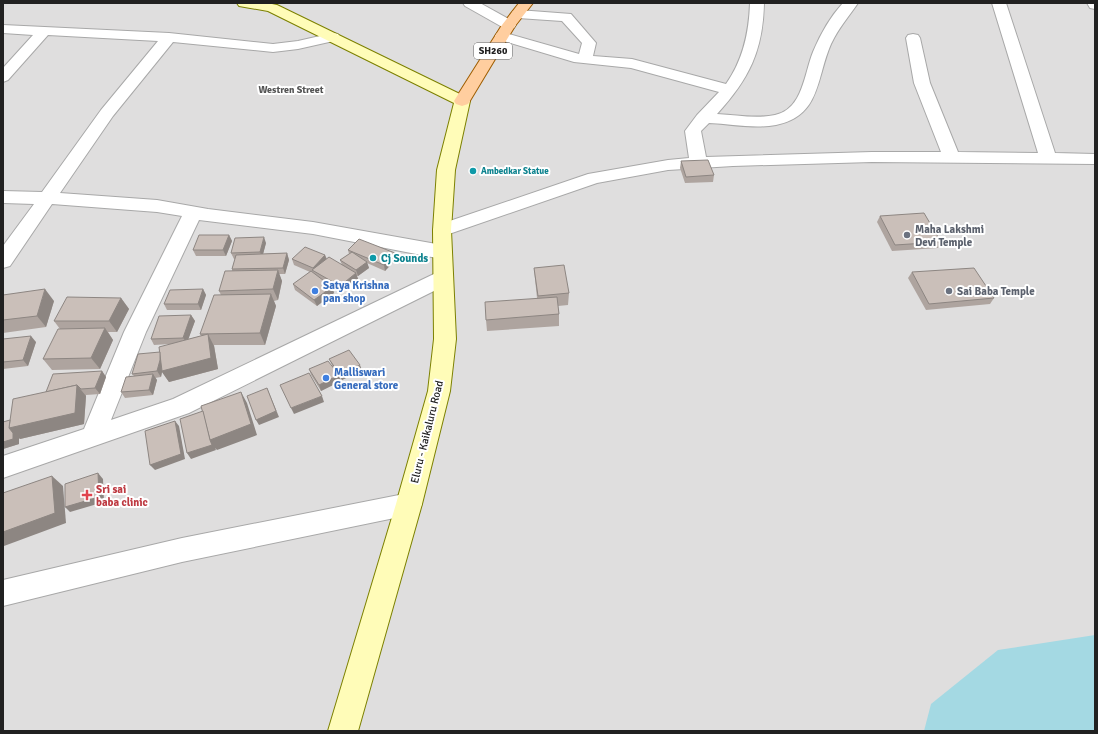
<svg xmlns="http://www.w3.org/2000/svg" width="1098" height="734" font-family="Signika,sans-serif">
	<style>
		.residential { fill: #dfdede }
		.water { fill: #a4d9e3 }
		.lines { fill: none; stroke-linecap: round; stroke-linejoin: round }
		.minor-casing { stroke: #a8a8a8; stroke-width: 2 }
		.secondary-casing { stroke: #7c8000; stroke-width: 2 }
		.primary-casing { stroke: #9e5d00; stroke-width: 2 }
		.minor { fill: #fff; fill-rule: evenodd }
		.secondary { fill: #fffcb8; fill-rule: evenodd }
		.primary { fill: #ffce9f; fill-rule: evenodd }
		.wall { fill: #aea49f }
		.shaded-wall { fill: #8d8682 }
		.building { fill: #cabfb9; stroke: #8d8682 }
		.culture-dot { fill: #0f9aa8; stroke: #fff; stroke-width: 1.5 }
		.worship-dot { fill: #6b7280; stroke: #fff; stroke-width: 1.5 }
		.shop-dot { fill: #3f7fe0; stroke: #fff; stroke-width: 1.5 }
		.health-dot { fill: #e0444e; stroke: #fff; stroke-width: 1.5 }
		.labels { text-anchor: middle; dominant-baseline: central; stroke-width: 4; stroke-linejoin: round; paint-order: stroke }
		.far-culture-label { font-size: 9px; font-weight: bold; fill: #0d838f; stroke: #fff; text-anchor: start }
		.shield { fill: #fff; stroke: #646464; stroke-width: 1 }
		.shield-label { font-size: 10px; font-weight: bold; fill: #212121 }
		.far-neighbourhood-label { font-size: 10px; font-weight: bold; fill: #545454; stroke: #fff }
		.worship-label { font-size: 11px; font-weight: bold; fill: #5b616d; stroke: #fff; text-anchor: start }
		.culture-label { font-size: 11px; font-weight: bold; fill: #0d838f; stroke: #fff; text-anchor: start }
		.shop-label { font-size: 11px; font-weight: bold; fill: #366cbe; stroke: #fff; text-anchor: start }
		.street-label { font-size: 11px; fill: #212121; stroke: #fff }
		.health-label { font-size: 11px; font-weight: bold; fill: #be3a42; stroke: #fff; text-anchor: start }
	</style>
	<rect width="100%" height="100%" fill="#f2ede7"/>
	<!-- residential -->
	<rect class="residential" x="3" y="3" width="1092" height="728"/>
	<!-- water -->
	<polygon class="water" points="1095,635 1095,731 924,731 931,704 998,650"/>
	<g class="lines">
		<!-- minor casing -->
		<g class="minor-casing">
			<g id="minor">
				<polygon points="463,3 480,3 514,22 516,25 514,28 509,29 504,28 465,6"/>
				<path d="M 750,3 L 764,3 C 763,51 749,79 717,114 C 736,115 757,119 775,115 C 803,109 804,74 813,52 C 820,35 830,17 843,3 L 858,3 C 848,18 839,27 831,44 C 816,78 821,116 776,125 C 754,129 731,124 709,123 L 701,131 L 706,157 L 872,152 L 941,152 L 914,83 L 906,38 L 908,35 L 913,34 L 918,35 L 920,38 L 930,83 L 958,152 L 1038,153 L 992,3 L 1006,3 L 1055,153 L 1095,154 L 1095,164 L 872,162 L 733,166 L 668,170 L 597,183 L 449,234 L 442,236 L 435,234 L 433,230 L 435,226 L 588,174 L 668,160 L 689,158 L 685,131 L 697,115 L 719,92 L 631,68 L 574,62 L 497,39 L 495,36 L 497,33 L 502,32 L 579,54 L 582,43 L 562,21 L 518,18 L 513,17 L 511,14 L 513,11 L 518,10 L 571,14 L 596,43 L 593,56 L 632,59 L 726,84 C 743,60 749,33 750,3 Z"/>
				<polygon points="1087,3 1095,3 1095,9 1090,8"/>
				<polygon points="3,25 169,33 273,44 298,41 333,33 338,34 340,37 338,40 298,49 273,52 173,42 113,116 60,193 157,200 208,209 313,222 442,245 449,247 452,252 449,257 442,259 313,234 199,220 146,332 111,420 173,399 436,273 443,271 450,273 453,278 450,283 189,413 3,478 3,456 84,429 124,332 182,216 157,212 52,204 10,266 3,268 3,246 34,204 3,203 3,191 42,192 101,110 158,41 48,35 8,80 3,82 3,68 33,35 3,33"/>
				<polygon points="409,493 418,496 422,504 418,512 409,515 182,562 3,606 3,580 182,538"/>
			</g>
		</g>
		<!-- secondary casing -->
		<g class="secondary-casing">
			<polygon id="secondary" points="237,3 267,3 277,5 468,98 470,101 455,170 451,230 456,339 450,391 422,504 358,731 328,731 396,504 428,391 434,339 433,230 437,170 454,103 268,11 239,6"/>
		</g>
		<!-- primary casing -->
		<g class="primary-casing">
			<polygon id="primary" points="519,3 533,3 515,26 468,104 462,106 456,104 454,101 502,25"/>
		</g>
		<!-- minor -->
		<use href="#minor" class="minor"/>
		<!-- secondary -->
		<use href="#secondary" class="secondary"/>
		<!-- primary -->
		<use href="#primary" class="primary"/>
	</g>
	<!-- wall -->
	<g class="wall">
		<polygon points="681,161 714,175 713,182 685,183 680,168"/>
		<polygon points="880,216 941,242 938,248 892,251 877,222"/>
		<polygon points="229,235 232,241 226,256 196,256 193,250"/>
		<polygon points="266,243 263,254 287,253 289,260 285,274 279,274 282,281 278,300 274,301 276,306 265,345 214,345 218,369 169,382 162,372 161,377 155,378 157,380 153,395 125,398 121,392 134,376 132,374 170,344 154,345 151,339 191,315 195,321 188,339 201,336 200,334 221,295 219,291 232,271 232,269 235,259 234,259 231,253"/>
		<polygon points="348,250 396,259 385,271 367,263 369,268 358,276 357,276 358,279 342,292 326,282 332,287 334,293 317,306 295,290 293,284 310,272 294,265 292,259 325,255 327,259 342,265 340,260 349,254"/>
		<polygon points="534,268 569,293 568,305 558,306 559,314 559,326 487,331 486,320 537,298 535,279"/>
		<polygon points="912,272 994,298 990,304 926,310 908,278"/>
		<polygon points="203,289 206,295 201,310 167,310 164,304"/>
		<polygon points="3,295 54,301 46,327 3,333"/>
		<polygon points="121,298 129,309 117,332 108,332 113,340 100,369 52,370 43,359 60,329 54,321"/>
		<polygon points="3,339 36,342 28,366 3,369"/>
		<polygon points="329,359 362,370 342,380 339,376 341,381 321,391 311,375 309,369 332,365"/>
		<polygon points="102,371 106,377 100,394 86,395 86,396 84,424 20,439 19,438 19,444 3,449 3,422 10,420 46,392"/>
	</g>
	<!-- shaded-wall -->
	<g class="shaded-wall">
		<polygon points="229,235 232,241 226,256 223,250"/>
		<polygon points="264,237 266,243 262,258 260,252"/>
		<polygon points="287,253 289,260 285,274 283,268"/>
		<polygon points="395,253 396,259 385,271 384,265"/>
		<polygon points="325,255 327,261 313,270 313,268"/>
		<polygon points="367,262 369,268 358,276 356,270"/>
		<polygon points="278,270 282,281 278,300 273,289"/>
		<polygon points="356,273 358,279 342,292 340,286"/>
		<polygon points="332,287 334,293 317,306 314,300"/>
		<polygon points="45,289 54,301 46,327 37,316"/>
		<polygon points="203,289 206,295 201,310 198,304"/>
		<polygon points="271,294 276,306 265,345 260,333"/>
		<polygon points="121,298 129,309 117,332 109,321"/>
		<polygon points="191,315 195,321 187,343 183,338"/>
		<polygon points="105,328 113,340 100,369 91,358"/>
		<polygon points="208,334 214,346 218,369 169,382 162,372 161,377 157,371 162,352"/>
		<polygon points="31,336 36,342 28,366 23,360"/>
		<polygon points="360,365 362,370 342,380 340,375"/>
		<polygon points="102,371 106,377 100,394 95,388"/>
		<polygon points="153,374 157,380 153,395 149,390"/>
		<polygon points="339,375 341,381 321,391 319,385"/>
		<polygon points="77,385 86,396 84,424 20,439 19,438 19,444 3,449 3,442 9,428"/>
		<polygon points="267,388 279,417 259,425 256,420"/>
		<polygon points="241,392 247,403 257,435 217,450 215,448 216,450 191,459 187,453"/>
		<polygon points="322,396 324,402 294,414 291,408"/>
		<polygon points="175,421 179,426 185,459 155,470 150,465"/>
		<polygon points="98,473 103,479 104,502 70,512 65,507"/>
		<polygon points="52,476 63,486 66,523 4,546 3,545 3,532"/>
	</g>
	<!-- building -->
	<g class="building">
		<polygon points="708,160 714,175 686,177 681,161"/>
		<polygon points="924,213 941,242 895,245 880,216"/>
		<polygon points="199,235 229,235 223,250 193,250"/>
		<polygon points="264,237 260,252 231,253 235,238"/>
		<polygon points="359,239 395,253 384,265 348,250"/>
		<polygon points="305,247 325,255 313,268 292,259"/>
		<polygon points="352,252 367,262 356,270 340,260"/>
		<polygon points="287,253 283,268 232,269 236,255"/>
		<polygon points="329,257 356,273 340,286 312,270"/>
		<polygon points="564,265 569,293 538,296 534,268"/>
		<polygon points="974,268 994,298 929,304 912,272"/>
		<polygon points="278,270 273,289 219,291 225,271"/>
		<polygon points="311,271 332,287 314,300 293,284"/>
		<polygon points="45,289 37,316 3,320 3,295"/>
		<polygon points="203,289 198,304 164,304 170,290"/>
		<polygon points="271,294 260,333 200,334 214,295"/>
		<polygon points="67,297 121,298 109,321 54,321"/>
		<polygon points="557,297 559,314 486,320 485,302"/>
		<polygon points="191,315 183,338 151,339 159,316"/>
		<polygon points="105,328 91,358 43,359 58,329"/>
		<polygon points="208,334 211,358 162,371 159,347"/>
		<polygon points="31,336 23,360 3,362 3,339"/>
		<polygon points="349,350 360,365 340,375 329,359"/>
		<polygon points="160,352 160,360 157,371 132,374 138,354"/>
		<polygon points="328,361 339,375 319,385 309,369"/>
		<polygon points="102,371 95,388 81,389 77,385 46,392 53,374"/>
		<polygon points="309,373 322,396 291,408 280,385"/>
		<polygon points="153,374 149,390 121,392 126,377"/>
		<polygon points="77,385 75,413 9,428 13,399"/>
		<polygon points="267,388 276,411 256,420 247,396"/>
		<polygon points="241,392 251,424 210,440 201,406"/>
		<polygon points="203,411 210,440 212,445 187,453 180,419"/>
		<polygon points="10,420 9,428 13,433 13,439 3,442 3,422"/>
		<polygon points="175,421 181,454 150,465 145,431"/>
		<polygon points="98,473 99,497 65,507 65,484"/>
		<polygon points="52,476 55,513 3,532 3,493"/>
	</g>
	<!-- markers -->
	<g class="culture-dot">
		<circle cx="473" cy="171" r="4"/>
		<circle cx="373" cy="258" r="4"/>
	</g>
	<g class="worship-dot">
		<circle cx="907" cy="235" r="4"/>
		<circle cx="949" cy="291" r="4"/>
	</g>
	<g class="shop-dot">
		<circle cx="315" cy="291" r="4"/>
		<circle cx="326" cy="378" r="4"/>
	</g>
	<path class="health-dot" d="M85 489h4v4h4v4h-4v4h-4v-4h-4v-4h4z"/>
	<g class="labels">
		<!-- far-culture labels -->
		<g class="far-culture-label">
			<text x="481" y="171">Ambedkar Statue</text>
		</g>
		<!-- shield labels -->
		<rect class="shield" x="474" y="43" width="38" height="16" rx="3"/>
		<g class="shield-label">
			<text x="493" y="51">SH260</text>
		</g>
		<!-- far-neighbourhood labels -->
		<g class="far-neighbourhood-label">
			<text x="291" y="90">Westren Street</text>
		</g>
		<!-- worship labels -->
		<g class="worship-label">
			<text x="915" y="229">Maha Lakshmi<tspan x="915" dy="13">Devi Temple</tspan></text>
			<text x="957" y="291">Sai Baba Temple</text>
		</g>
		<!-- culture labels -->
		<g class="culture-label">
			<text x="381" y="258">Cj Sounds</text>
		</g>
		<!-- shop labels -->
		<g class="shop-label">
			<text x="323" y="285">Satya Krishna<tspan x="323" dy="13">pan shop</tspan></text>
			<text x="334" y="372">Malliswari<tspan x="334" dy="13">General store</tspan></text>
		</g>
		<!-- street labels -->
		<g class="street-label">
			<text transform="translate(427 432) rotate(-76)">Eluru - Kaikaluru Road</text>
		</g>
		<!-- health labels -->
		<g class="health-label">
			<text x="96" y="489">Sri sai<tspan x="96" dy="13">baba clinic</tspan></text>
		</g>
	</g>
	<!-- border -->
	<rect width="1098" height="734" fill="none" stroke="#212121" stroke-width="8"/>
</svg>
